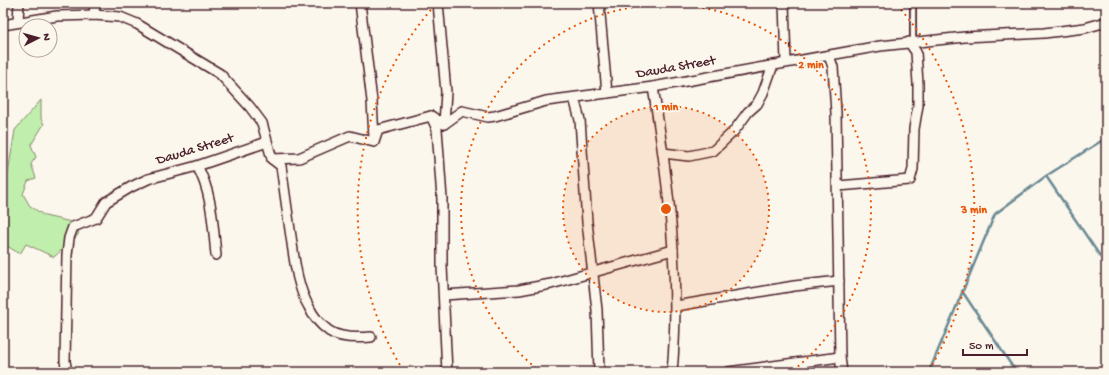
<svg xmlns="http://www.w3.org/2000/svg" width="1109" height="375" font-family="'Gochi Hand',sans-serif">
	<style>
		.built { fill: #f6e8d4 }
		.green { fill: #c0eeac; stroke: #85866c }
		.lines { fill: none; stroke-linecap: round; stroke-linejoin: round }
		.stream { stroke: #6a8993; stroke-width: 2.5 }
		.service-casing { stroke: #4a1f2b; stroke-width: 8 }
		.minor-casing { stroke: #4a1f2b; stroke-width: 12 }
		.service { stroke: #fbf7ec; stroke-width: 4.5 }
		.minor { stroke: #fbf7ec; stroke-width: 9 }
		.ring { fill: none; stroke: #e8590c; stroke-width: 2; stroke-dasharray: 2 4 }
		.labels { text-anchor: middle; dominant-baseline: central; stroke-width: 4; stroke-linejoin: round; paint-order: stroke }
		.street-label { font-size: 14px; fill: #4a1f2b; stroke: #fbf7ec }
		.centre { fill: #e8590c; stroke: #fbf7ec; stroke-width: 2 }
		.ring-label { font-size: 12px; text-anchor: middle; font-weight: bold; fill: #e8590c; stroke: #fbf7ec; stroke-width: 4; stroke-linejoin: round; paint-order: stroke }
	</style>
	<rect width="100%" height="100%" fill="#fbf7ec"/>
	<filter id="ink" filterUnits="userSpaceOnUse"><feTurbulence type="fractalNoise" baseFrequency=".025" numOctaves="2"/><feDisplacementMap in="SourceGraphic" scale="8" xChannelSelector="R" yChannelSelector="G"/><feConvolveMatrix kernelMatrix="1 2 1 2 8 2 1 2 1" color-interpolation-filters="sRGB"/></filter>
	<g filter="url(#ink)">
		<!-- built -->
		<polygon class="built" points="1059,3 1100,3 1066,9"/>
		<!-- green -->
		<polygon class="green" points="41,100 41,119 44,124 31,145 36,157 31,164 36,178 28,181 23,194 30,206 45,216 80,224 78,235 54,257 26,244 20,254 7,246 3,246 3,184 7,179 15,130"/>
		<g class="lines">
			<!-- stream -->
			<g class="stream">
				<polyline points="1046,176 1106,265"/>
				<polyline points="962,291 1016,372"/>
				<polyline points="929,372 995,214 1046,176 1106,138"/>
			</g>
			<!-- service casing -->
			<g class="service-casing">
				<polyline id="service" points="913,3 913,42"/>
			</g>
			<!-- minor casing -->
			<g class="minor-casing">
				<g id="minor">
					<polyline points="360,3 372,101 374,138"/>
					<polyline points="438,3 446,92 444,124"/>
					<polyline points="599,3 607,93"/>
					<polyline points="784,3 786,62"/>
					<polyline points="94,15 95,3"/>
					<polyline points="18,21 19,3"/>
					<path d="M 3,25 L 57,16 L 94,15 L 120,17 L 137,24 L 220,74 L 250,107 L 262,123 L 272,159 L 281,166 C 284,187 287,209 290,230 C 294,255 296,285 309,307 C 313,316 321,325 329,331 C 339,338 359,338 371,337"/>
					<polyline points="829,56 833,67 836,113 840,357 842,372"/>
					<path d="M 653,87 C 668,182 681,277 672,372"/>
					<polyline points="574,98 580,120 587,222 597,310 599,372"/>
					<polyline points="431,116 437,129 442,199 442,266 447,372"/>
					<polyline points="663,153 689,156 713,151 734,131 748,112 757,104 763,93 773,65"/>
					<polyline points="272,159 299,158 350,136 374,142 378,130 431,116 444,124 462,111 488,117 495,116 546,101 653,87 880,46 965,37 1044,33 1085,28 1106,22"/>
					<path d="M 197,166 C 212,192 213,225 216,255"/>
					<polyline points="838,186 910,180 913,169 914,129 918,105 918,84 916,52 909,42"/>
					<polyline points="444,295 519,290 551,284 673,250"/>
					<polyline points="676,306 794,286 839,281"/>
					<polyline points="67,372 65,361 67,255 69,238 73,227 96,218 106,202 131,187 148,179 197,166 267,142"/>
					<polyline points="728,372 840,357"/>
				</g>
			</g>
			<!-- service -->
			<use href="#service" class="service"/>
			<!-- minor -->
			<use href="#minor" class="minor"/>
		</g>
	</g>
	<!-- distance rings -->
	<circle cx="666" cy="209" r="103" fill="#e8590c" fill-opacity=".12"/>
	<g class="ring">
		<circle cx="666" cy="209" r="103"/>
		<path d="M541 372A205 205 0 1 1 791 372"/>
		<path d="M403 370A308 308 0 0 1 435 5M897 5A308 308 0 0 1 929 370"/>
	</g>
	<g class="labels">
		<!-- street labels -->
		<g class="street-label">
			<text transform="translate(676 68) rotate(-10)">Dauda Street</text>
			<text transform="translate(195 150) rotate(-17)">Dauda Street</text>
		</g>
	</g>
	<circle cx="666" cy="209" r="6" class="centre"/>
	<g class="ring-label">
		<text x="811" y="68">2 min</text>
		<text x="666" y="110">1 min</text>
		<text x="974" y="213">3 min</text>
	</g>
	<!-- margin -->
	<rect width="1109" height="375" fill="none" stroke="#fbf7ec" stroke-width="16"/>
	<rect x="8" y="8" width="1093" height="359" fill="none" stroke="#4a1f2b" stroke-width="1.5" filter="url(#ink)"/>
	<!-- north arrow -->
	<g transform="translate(38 38) rotate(84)"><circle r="19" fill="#fbf7ec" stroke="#b4a19f"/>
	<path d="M0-3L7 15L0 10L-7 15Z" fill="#4a1f2b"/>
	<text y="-6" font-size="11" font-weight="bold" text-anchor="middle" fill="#4a1f2b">N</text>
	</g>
	<!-- scale -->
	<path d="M963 349v6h64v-6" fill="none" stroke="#4a1f2b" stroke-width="2"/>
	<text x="969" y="349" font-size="12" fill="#4a1f2b" stroke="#fbf7ec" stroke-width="3" paint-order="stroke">50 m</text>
</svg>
